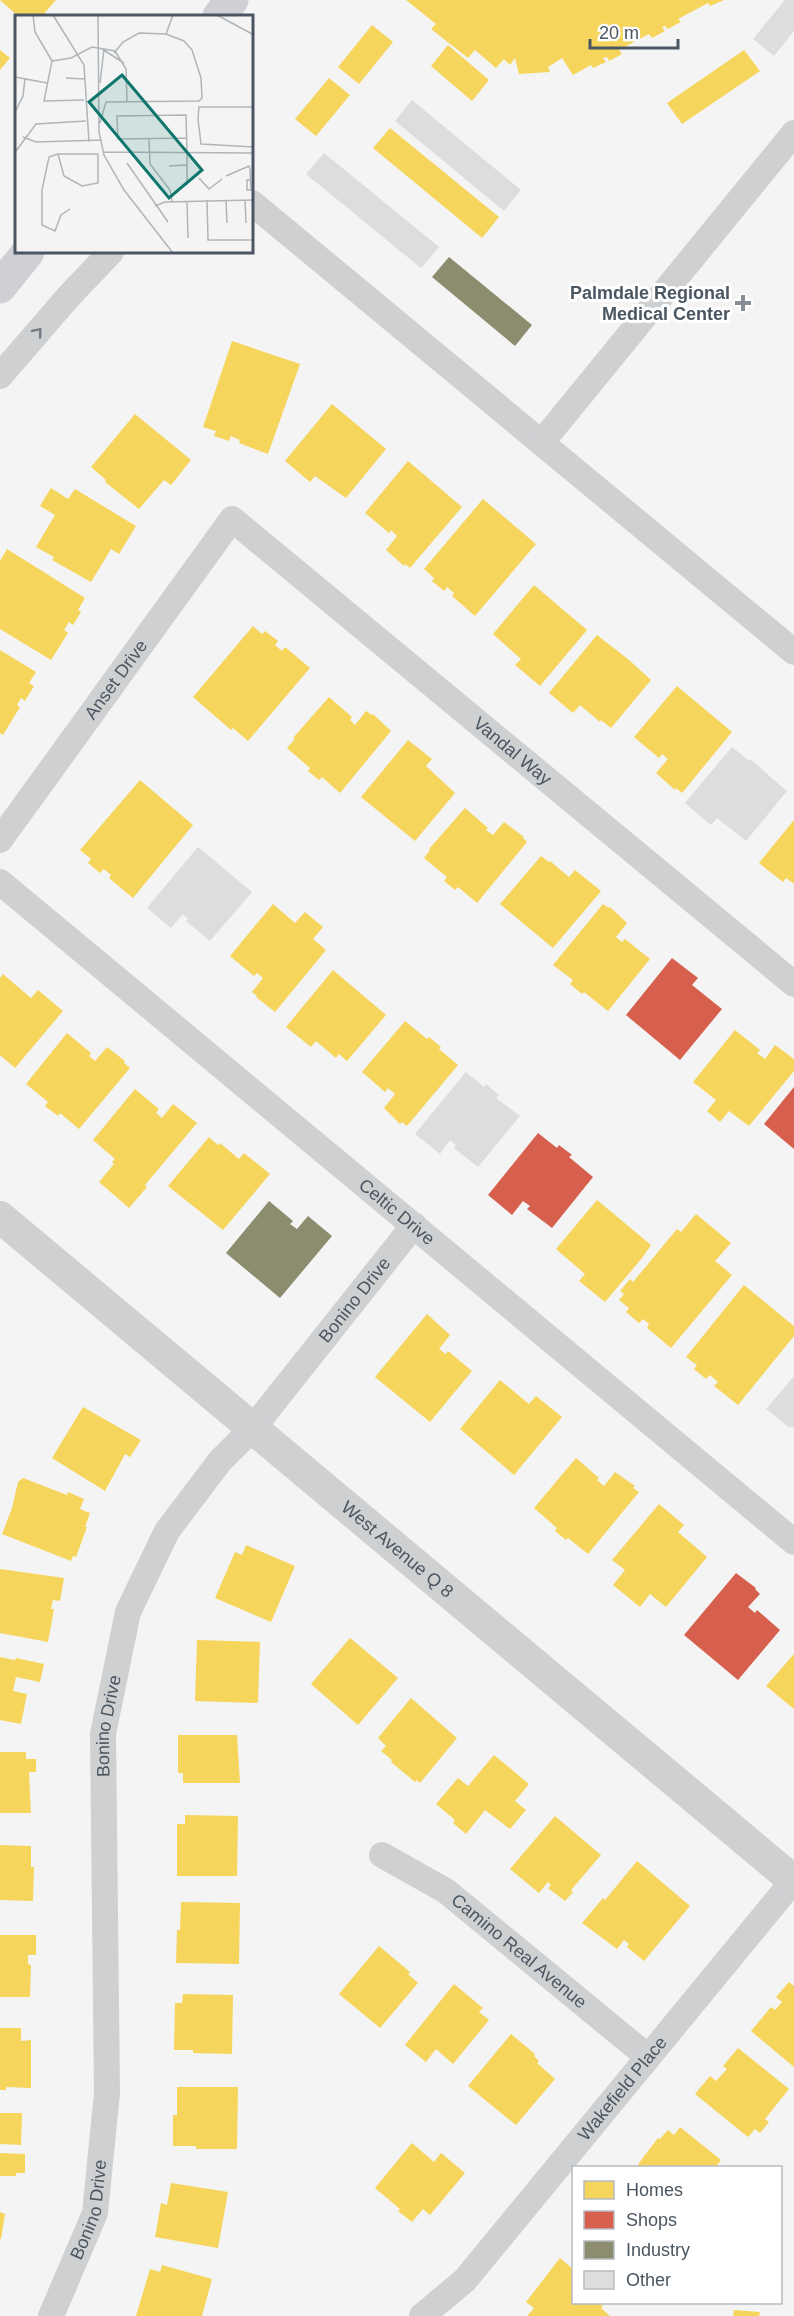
<svg xmlns="http://www.w3.org/2000/svg" width="794" height="2316" font-family="Arial,sans-serif">
	<style>
		.homes { fill: #f6d55c }
		.shops { fill: #d6604d }
		.industry { fill: #8c8c6e }
		.building { fill: #ddddde }
		.lines { fill: none; stroke-linecap: round; stroke-linejoin: round }
		.minor { stroke: #ced0d2; stroke-width: 26 }
		.tertiary { stroke: #ced0d2; stroke-width: 32 }
		.secondary { stroke: #ced0d4; stroke-width: 33 }
		.oneway { stroke: #727b83 }
		.poi-dot { fill: #868d94; stroke: #fff; stroke-width: 2 }
		.labels { text-anchor: middle; dominant-baseline: central; stroke-width: 6; stroke-linejoin: round; paint-order: stroke }
		.poi-label { font-size: 18px; font-weight: bold; fill: #4a5661; stroke: #fff; text-anchor: end }
		.street-label { font-size: 18px; fill: #4a5661; stroke: #fff }
		.inset-road { fill: none; stroke: #b0b5b9; stroke-width: 1.5 }
		.view { fill: #0f766e; fill-opacity: 0.15; stroke: #0f766e; stroke-width: 3 }
		.inset-edge { fill: none; stroke: #4a5661; stroke-width: 3 }
	</style>
	<rect width="100%" height="100%" fill="#f4f4f4"/>
	<!-- homes -->
	<g class="homes">
		<polygon points="0,0 56,0 42,16 18,16"/>
		<polygon points="406,0 724,0 710,6 708,3 678,19 681,22 668,29 665,26 662,27 665,31 652,38 649,34 619,50 622,54 609,61 607,57 603,58 606,62 593,68 591,65 573,75 562,58 548,67 550,72 519,74 515,58 510,65 504,59 496,68 475,50 468,58 431,29 436,24"/>
		<polygon points="372,25 393,42 359,84 338,67"/>
		<polygon points="448,45 489,80 472,101 431,66"/>
		<polygon points="0,50 10,58 0,70"/>
		<polygon points="744,50 760,71 682,124 667,103"/>
		<polygon points="329,78 350,95 316,136 295,119"/>
		<polygon points="390,128 499,217 482,238 373,148"/>
		<polygon points="232,341 300,364 268,454 239,443 240,440 231,436 229,441 214,436 216,431 203,427"/>
		<polygon points="332,404 386,449 346,498 315,476 310,482 285,461"/>
		<polygon points="135,414 191,460 171,485 164,480 139,509 105,482 106,480 91,467"/>
		<polygon points="408,461 462,507 410,568 405,564 404,566 386,550 397,536 391,530 389,533 365,513"/>
		<polygon points="51,488 68,499 75,489 136,526 119,554 111,549 91,582 52,560 54,557 36,547 55,515 40,506"/>
		<polygon points="483,499 536,544 475,616 452,596 454,593 447,587 444,591 432,581 434,578 424,569"/>
		<polygon points="7,549 85,598 78,610 81,612 73,625 69,622 64,630 68,633 51,660 0,629 0,561"/>
		<polygon points="534,585 587,630 540,686 515,665 521,659 493,634"/>
		<polygon points="253,626 262,634 265,631 278,641 275,645 282,651 285,647 310,668 248,741 233,728 231,730 193,697"/>
		<polygon points="597,635 629,660 651,680 611,728 601,720 600,722 580,705 573,713 549,693"/>
		<polygon points="0,650 36,672 29,683 34,686 25,701 21,698 17,705 20,707 3,735 0,733"/>
		<polygon points="677,686 732,732 682,793 676,788 675,790 656,773 668,759 662,754 659,758 634,737"/>
		<polygon points="329,697 352,717 350,720 355,725 366,711 372,715 373,714 391,731 340,793 322,777 319,780 308,771 310,768 287,748 295,739 293,738"/>
		<polygon points="408,740 432,759 426,766 455,793 415,841 361,797"/>
		<polygon points="140,780 193,825 133,898 109,878 111,875 104,869 100,873 88,863 91,859 80,850"/>
		<polygon points="465,808 488,828 486,830 493,835 504,822 524,837 523,838 527,842 477,903 458,887 455,890 444,881 447,877 424,858 430,850 429,849"/>
		<polygon points="794,820 794,884 786,878 783,882 759,863"/>
		<polygon points="541,856 549,862 550,861 569,877 575,870 601,891 553,948 500,904"/>
		<polygon points="273,904 295,923 305,912 323,927 313,939 326,950 275,1012 256,997 257,996 252,992 263,978 257,973 254,976 230,956"/>
		<polygon points="603,904 609,908 610,907 627,923 616,937 622,942 625,939 650,959 608,1011 584,992 582,994 570,984 573,980 553,965"/>
		<polygon points="333,970 386,1015 347,1061 339,1054 336,1058 316,1041 311,1047 286,1027"/>
		<polygon points="3,974 31,998 38,990 63,1011 15,1068 0,1055 0,978"/>
		<polygon points="405,1021 427,1039 429,1037 441,1047 439,1049 458,1065 407,1126 402,1122 400,1124 384,1108 395,1094 388,1088 385,1092 362,1072"/>
		<polygon points="735,1030 760,1050 757,1053 765,1059 775,1045 794,1059 794,1071 749,1126 729,1111 720,1122 707,1111 716,1100 693,1082"/>
		<polygon points="67,1033 91,1053 89,1056 95,1061 107,1047 125,1061 124,1063 130,1068 79,1129 60,1113 58,1116 45,1106 48,1102 26,1084"/>
		<polygon points="135,1089 159,1109 156,1113 162,1118 173,1104 197,1123 145,1185 147,1187 129,1208 99,1182 114,1164 112,1162 115,1159 93,1140"/>
		<polygon points="209,1137 218,1145 220,1143 239,1159 244,1153 270,1174 223,1230 168,1186"/>
		<polygon points="597,1200 651,1245 642,1258 605,1302 579,1281 585,1274 556,1249"/>
		<polygon points="696,1214 731,1243 715,1261 732,1275 671,1348 647,1328 649,1324 643,1319 639,1323 626,1312 629,1308 619,1300 624,1294 620,1291 630,1279 633,1282 677,1229 681,1232"/>
		<polygon points="744,1285 794,1326 794,1336 738,1405 714,1386 718,1382 710,1375 706,1379 694,1369 697,1365 686,1357"/>
		<polygon points="427,1314 450,1335 439,1349 446,1354 448,1351 472,1371 430,1422 375,1377"/>
		<polygon points="500,1380 529,1404 536,1396 562,1417 514,1475 460,1429"/>
		<polygon points="83,1407 141,1440 130,1457 125,1454 105,1491 52,1458"/>
		<polygon points="576,1458 599,1478 597,1480 604,1486 615,1472 635,1486 633,1488 639,1492 588,1554 568,1538 566,1540 555,1531 557,1528 534,1508"/>
		<polygon points="23,1478 67,1495 68,1492 84,1499 80,1509 90,1513 85,1527 87,1527 76,1557 73,1556 71,1561 2,1534 12,1508 18,1482"/>
		<polygon points="659,1504 684,1525 678,1532 707,1557 666,1607 650,1594 640,1607 613,1585 625,1570 612,1560"/>
		<polygon points="246,1545 295,1566 271,1622 215,1598 235,1552 242,1555"/>
		<polygon points="0,1569 64,1578 60,1601 53,1600 51,1609 54,1609 48,1642 0,1633"/>
		<polygon points="350,1638 398,1678 358,1725 311,1684"/>
		<polygon points="197,1640 260,1642 258,1703 195,1701"/>
		<polygon points="794,1654 794,1709 766,1686"/>
		<polygon points="0,1657 15,1660 16,1658 44,1664 40,1682 16,1677 13,1691 27,1694 21,1724 0,1720"/>
		<polygon points="411,1698 457,1738 420,1783 417,1780 415,1782 391,1762 392,1760 381,1751 386,1746 378,1738"/>
		<polygon points="178,1735 237,1735 240,1783 183,1783 183,1773 178,1773"/>
		<polygon points="0,1752 26,1752 26,1759 36,1759 36,1772 29,1772 31,1813 0,1813"/>
		<polygon points="494,1755 529,1784 515,1801 526,1810 510,1829 485,1810 466,1834 453,1823 455,1820 436,1804 458,1778 468,1786"/>
		<polygon points="185,1815 238,1816 237,1876 177,1876 177,1824 185,1824"/>
		<polygon points="555,1816 601,1855 571,1890 573,1892 565,1901 548,1888 551,1885 548,1882 539,1893 510,1869"/>
		<polygon points="0,1845 31,1846 31,1867 34,1867 33,1901 0,1900"/>
		<polygon points="637,1861 690,1906 644,1961 627,1947 629,1944 624,1940 617,1949 582,1923 603,1898 605,1900"/>
		<polygon points="181,1902 240,1903 239,1964 176,1963 177,1930 180,1930"/>
		<polygon points="0,1935 36,1935 36,1955 28,1955 28,1964 31,1965 30,1997 0,1997"/>
		<polygon points="379,1946 410,1972 408,1974 418,1983 380,2028 339,1994"/>
		<polygon points="789,1982 794,1986 794,2067 751,2031 771,2007 775,2010 782,2002 776,1997"/>
		<polygon points="454,1984 483,2008 479,2012 489,2020 453,2064 436,2049 426,2062 405,2045"/>
		<polygon points="183,1994 233,1995 232,2054 193,2053 193,2050 174,2050 175,2003 182,2003"/>
		<polygon points="0,2028 21,2028 21,2041 31,2040 31,2088 6,2087 6,2090 0,2090"/>
		<polygon points="511,2034 535,2054 534,2056 539,2061 537,2063 555,2079 516,2125 468,2086"/>
		<polygon points="738,2048 789,2089 765,2119 769,2122 760,2133 755,2129 748,2137 695,2094 710,2076 716,2081 727,2069 723,2066"/>
		<polygon points="177,2087 238,2087 237,2149 196,2149 196,2146 173,2146 173,2115 177,2115"/>
		<polygon points="0,2113 22,2113 21,2145 0,2144"/>
		<polygon points="680,2127 721,2160 715,2168 637,2168 639,2163 658,2138 660,2139 668,2130 674,2135"/>
		<polygon points="412,2143 434,2162 441,2153 465,2173 430,2215 423,2209 412,2222 398,2211 400,2209 375,2188"/>
		<polygon points="0,2153 25,2154 25,2173 16,2173 16,2176 0,2176"/>
		<polygon points="171,2183 228,2192 218,2248 155,2237 161,2203 167,2205"/>
		<polygon points="0,2212 5,2214 1,2239 0,2239"/>
		<polygon points="560,2258 574,2270 574,2302 600,2302 603,2306 601,2308 610,2316 527,2316 534,2308 526,2302"/>
		<polygon points="162,2265 212,2279 202,2316 136,2316 150,2269 160,2272"/>
		<polygon points="734,2310 760,2312 759,2316 733,2316"/>
	</g>
	<!-- shops -->
	<g class="shops">
		<polygon points="672,958 698,978 692,985 722,1009 680,1060 626,1015"/>
		<polygon points="794,1087 794,1149 764,1124"/>
		<polygon points="538,1133 557,1148 559,1145 572,1155 569,1157 593,1177 552,1228 527,1209 530,1206 523,1201 512,1215 488,1195"/>
		<polygon points="736,1573 756,1588 755,1589 760,1594 748,1607 755,1613 757,1610 780,1630 738,1680 684,1635"/>
	</g>
	<!-- industry -->
	<g class="industry">
		<polygon points="449,257 532,325 515,346 432,277"/>
		<polygon points="269,1201 293,1221 290,1224 297,1229 308,1216 332,1236 280,1298 226,1253"/>
	</g>
	<!-- building -->
	<g class="building">
		<polygon points="785,0 794,0 794,31 774,56 753,39"/>
		<polygon points="412,100 521,190 504,211 395,121"/>
		<polygon points="324,153 439,247 421,268 306,174"/>
		<polygon points="732,747 748,760 750,759 787,791 746,841 717,818 711,825 685,803"/>
		<polygon points="198,847 252,892 210,941 186,921 188,919 183,914 171,928 147,908"/>
		<polygon points="466,1072 484,1087 486,1084 499,1095 496,1098 520,1116 478,1167 454,1148 456,1145 450,1140 440,1154 415,1134"/>
		<polygon points="794,1376 794,1428 792,1426 790,1428 766,1409"/>
	</g>
	<g class="lines">
		<!-- minor -->
		<g class="minor">
			<polyline points="252,203 794,652"/>
			<polyline points="0,376 69,296 111,252"/>
			<polyline points="542,442 794,133"/>
			<path id="s1" d="M 0,840 L 232,519 L 794,984"/>
			<path id="s2" d="M 0,882 L 794,1542"/>
			<path id="s3" d="M 382,1855 L 446,1891 L 648,2057"/>
			<path id="s4" d="M 51,2316 L 95,2213 L 107,2093 L 103,1734 L 128,1612 L 167,1531 L 220,1461 L 253,1428 L 414,1225"/>
			<path id="s5" d="M 422,2316 L 465,2280 L 793,1881"/>
		</g>
		<!-- tertiary -->
		<path class="tertiary" id="s6" d="M 0,1217 L 794,1881"/>
		<!-- secondary -->
		<g class="secondary">
			<polyline points="219,16 232,0"/>
			<polyline points="0,287 28,252"/>
		</g>
	</g>
	<!-- one-way arrows -->
	<defs><path id="oneway-chevron" d="M-2-3.5L2.5 0L-2 3.5" fill="none" stroke-width="1.6" stroke-linecap="round" stroke-linejoin="round" transform="scale(1.5)"/></defs>
	<use class="oneway" href="#oneway-chevron" transform="translate(38 332) rotate(-50)"/>
	<!-- markers -->
	<path class="poi-dot" d="M740 294h6v6h6v6h-6v6h-6v-6h-6v-6h6z"/>
	<g class="labels">
		<!-- poi labels -->
		<g class="poi-label">
			<text x="730" y="293">Palmdale Regional<tspan x="730" dy="21">Medical Center</tspan></text>
		</g>
		<!-- street labels -->
		<g class="street-label">
			<text stroke="none"><textPath href="#s1" startOffset="198">Anset Drive</textPath></text>
			<text stroke="none"><textPath href="#s1" startOffset="760">Vandal Way</textPath></text>
			<text stroke="none"><textPath href="#s2" startOffset="516">Celtic Drive</textPath></text>
			<text stroke="none"><textPath href="#s4" startOffset="1104">Bonino Drive</textPath></text>
			<text stroke="none"><textPath href="#s6" startOffset="518">West Avenue Q 8</textPath></text>
			<text stroke="none"><textPath href="#s4" startOffset="600">Bonino Drive</textPath></text>
			<text stroke="none"><textPath href="#s3" startOffset="168">Camino Real Avenue</textPath></text>
			<text stroke="none"><textPath href="#s5" startOffset="304">Wakefield Place</textPath></text>
			<text stroke="none"><textPath href="#s4" startOffset="114">Bonino Drive</textPath></text>
		</g>
	</g>
	<!-- overview -->
	<g transform="translate(15 15)">
		<rect width="238" height="238" fill="#f4f4f4"/>
		<path class="inset-road" d="M 18,0 L 20,17 L 37,46 L 29,86 L 69,85M 38,0 L 69,50 L 74,127M 83,0 L 84,117 L 89,140 L 109,175 L 158,238M 202,0 L 239,20M 151,19 L 158,0M 87,34 L 109,48M 37,46 L 56,43 L 77,32 L 100,36 L 111,54 L 112,87M 0,62 L 32,68M 51,63 L 70,64M 85,68 L 89,34M 239,92 L 184,92 L 183,104 L 186,129 L 239,132M 0,97 L 8,81 L 10,63M 85,108 L 91,87 L 184,86 L 187,83 L 186,63 L 177,35 L 169,26 L 151,19 L 124,18 L 108,27 L 99,38M 8,122 L 21,127 L 86,125M 172,123 L 103,124 L 102,101 L 171,100 L 172,137M 134,124 L 135,149 L 155,175 L 157,186M 1,136 L 21,109 L 71,106M 88,137 L 239,138M 43,139 L 83,139 L 83,168 L 67,171 L 49,161 ZM 43,139 L 34,142 L 27,175 L 27,210 L 40,216 L 46,200 L 55,194M 112,148 L 153,207M 154,151 L 172,150M 211,161 L 234,151 L 235,154 L 236,175 L 232,175 L 232,165 L 236,165M 184,163 L 194,174 L 207,164M 172,170 L 172,137M 192,185 L 193,225 L 239,225M 211,185 L 212,208M 230,185 L 231,208M 172,186 L 173,223M 140,191 L 150,187 L 239,185"/>
		<path class="view" d="M 107,60 L 187,155 L 154,183 L 74,87 Z"/>
		<rect width="238" height="238" class="inset-edge"/>
	</g>
	<!-- legend -->
	<rect x="572" y="2166" width="210" height="138" fill="#ffffff" stroke="#b7bbc0" stroke-width="1.5"/>
	<rect x="584" y="2181" width="30" height="18" fill="#f6d55c" stroke="#b7bbc0" stroke-width="1.5"/>
	<text x="626" y="2196" font-size="18" fill="#4a5661">Homes</text>
	<rect x="584" y="2211" width="30" height="18" fill="#d6604d" stroke="#b7bbc0" stroke-width="1.5"/>
	<text x="626" y="2226" font-size="18" fill="#4a5661">Shops</text>
	<rect x="584" y="2241" width="30" height="18" fill="#8c8c6e" stroke="#b7bbc0" stroke-width="1.5"/>
	<text x="626" y="2256" font-size="18" fill="#4a5661">Industry</text>
	<rect x="584" y="2271" width="30" height="18" fill="#ddddde" stroke="#b7bbc0" stroke-width="1.5"/>
	<text x="626" y="2286" font-size="18" fill="#4a5661">Other</text>
	<!-- scale -->
	<path d="M590 39v9h88v-9" fill="none" stroke="#4a5661" stroke-width="3"/>
	<text x="599" y="39" font-size="18" fill="#4a5661" stroke="#ffffff" stroke-width="4.5" paint-order="stroke">20 m</text>
</svg>
